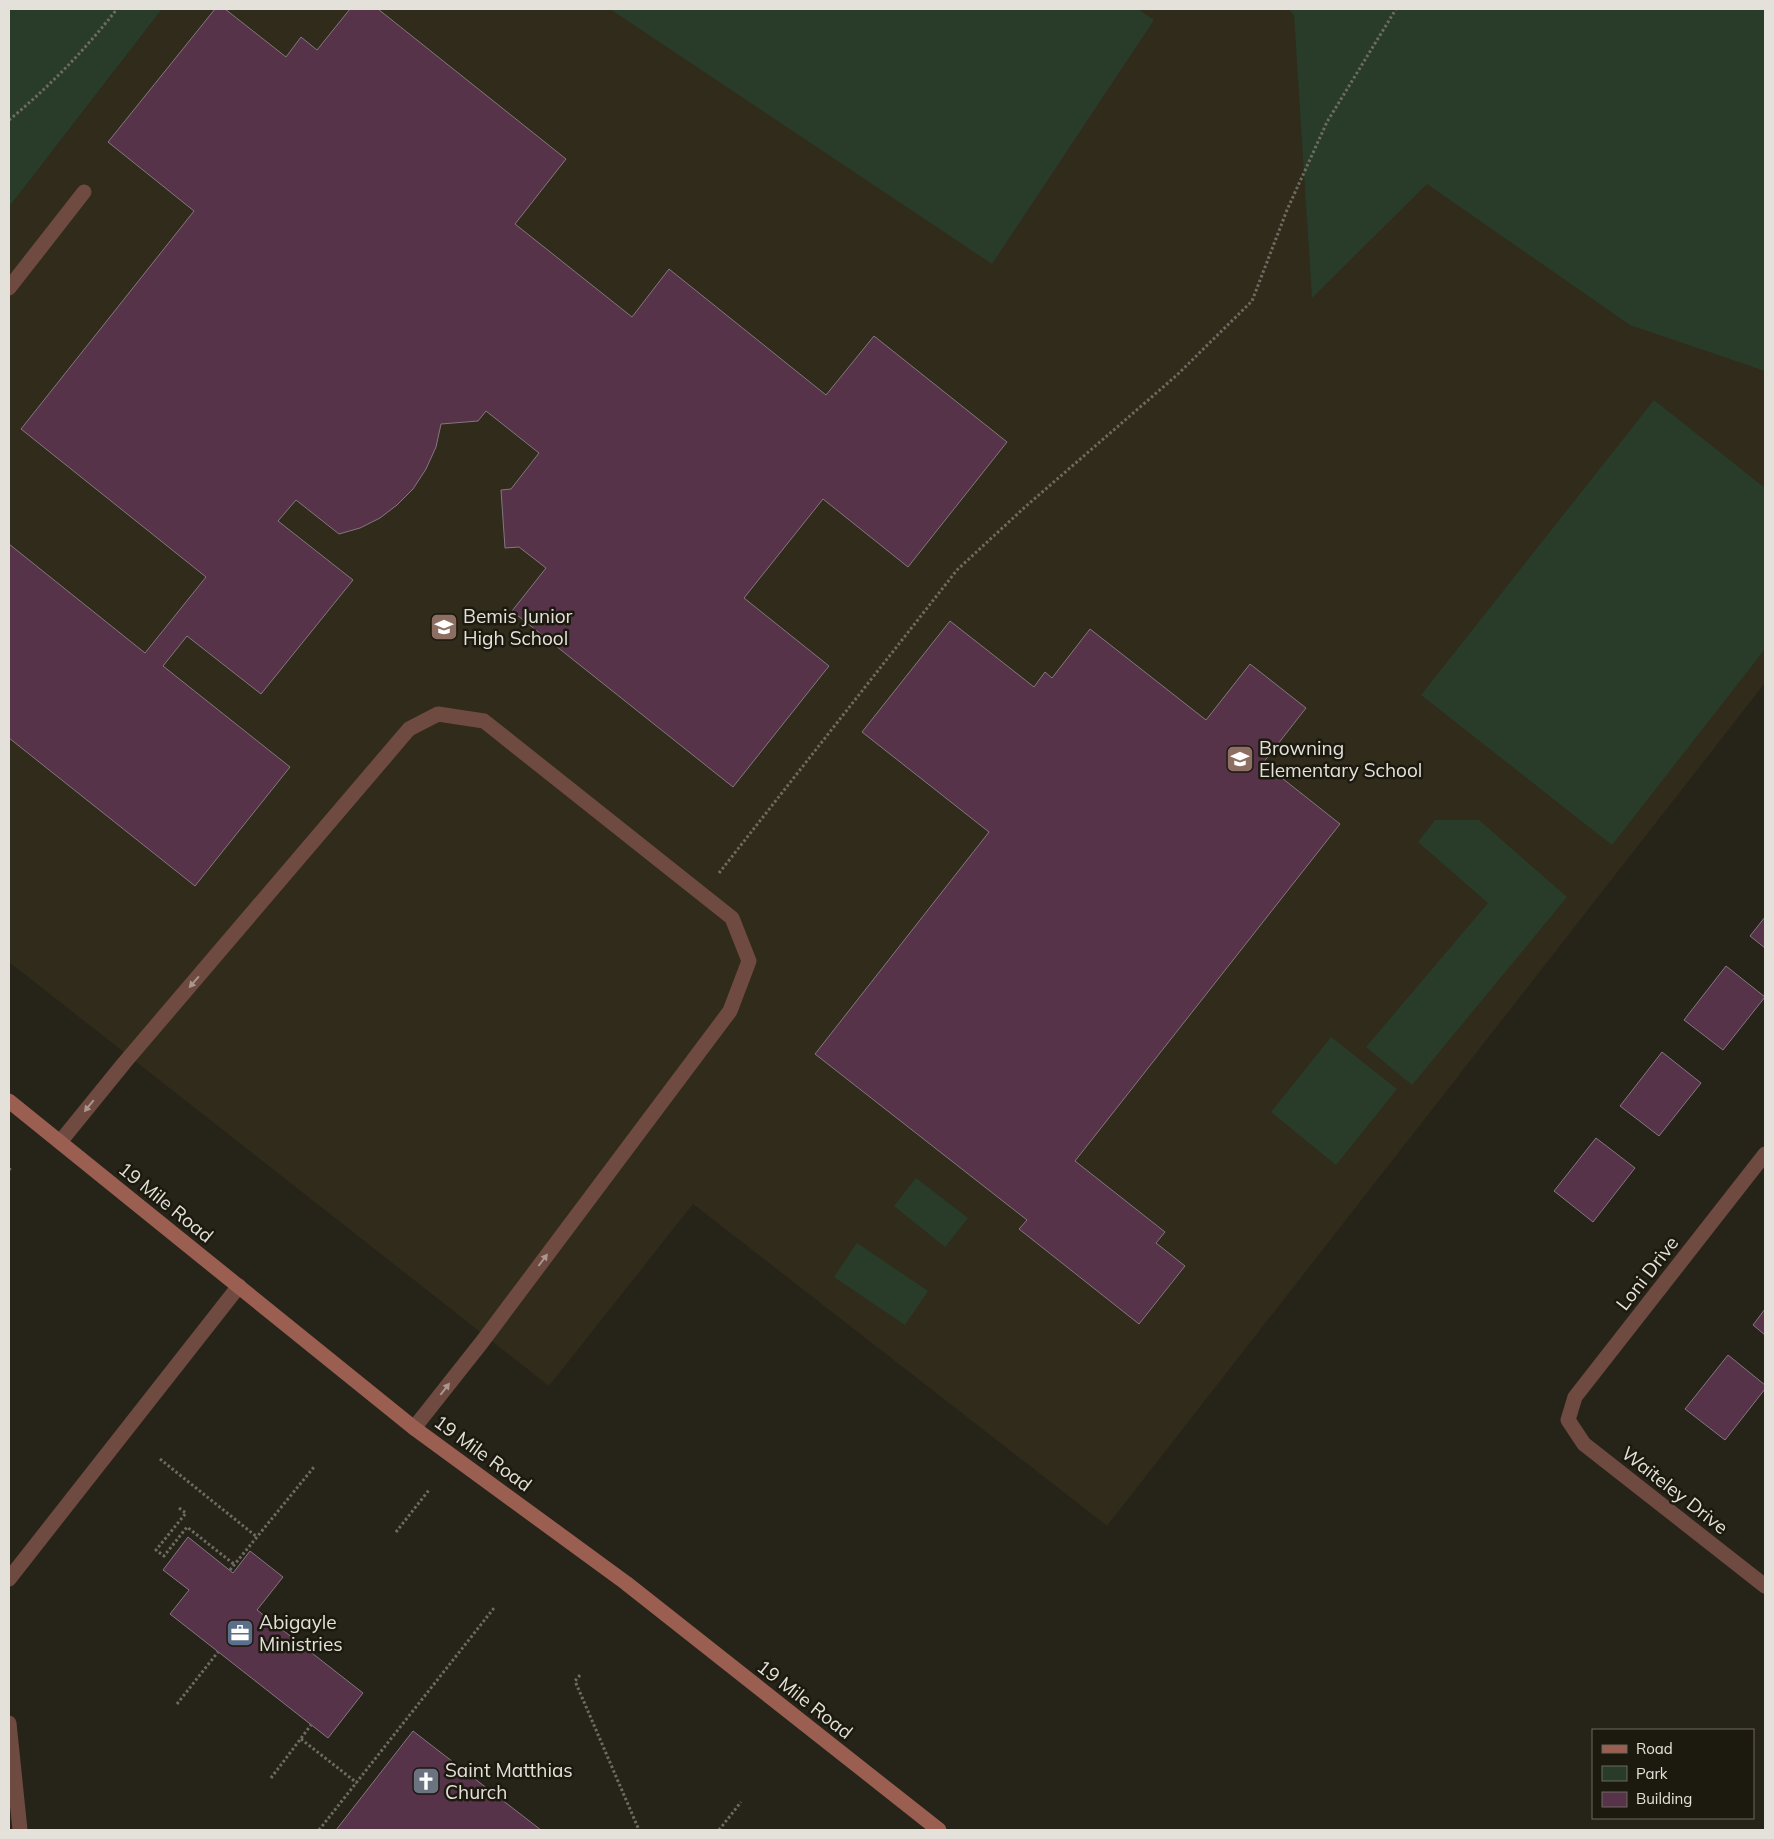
<svg xmlns="http://www.w3.org/2000/svg" width="1774" height="1839" font-family="Mulish,sans-serif">
	<style>
		.built { fill: #302b1a }
		.green { fill: #293c29 }
		.building { fill: #563349; stroke: #84777f }
		.lines { fill: none; stroke-linecap: round; stroke-linejoin: round }
		.path { stroke: #6e6c62; stroke-width: 3; stroke-dasharray: 2.5 2.5; stroke-linecap: butt }
		.lane { stroke: #6f4a41; stroke-width: 15 }
		.street { stroke: #6f4a41; stroke-width: 15 }
		.secondary { stroke: #9a5f50; stroke-width: 15 }
		.oneway { fill: #a9968e }
		.labels { text-anchor: middle; dominant-baseline: central; stroke-width: 5; stroke-linejoin: round; paint-order: stroke }
		.poi-label { font-size: 19px; fill: #e3e1da; stroke: #1c190f; text-anchor: start }
		.street-label { font-size: 19px; fill: #e3e1da; stroke: #1c190f }
	</style>
	<rect width="100%" height="100%" fill="#262318"/>
	<!-- built -->
	<polygon class="built" points="162,9 1765,9 1765,683 1107,1526 693,1204 549,1386 9,962 9,207"/>
	<!-- green -->
	<g class="green">
		<polygon points="9,9 162,9 9,207"/>
		<polygon points="610,9 1138,9 1154,20 992,264"/>
		<polygon points="1288,9 1765,9 1765,371 1630,325 1427,184 1312,298 1294,15"/>
		<polygon points="1654,400 1765,488 1765,649 1612,845 1421,695"/>
		<polygon points="1435,820 1479,820 1567,897 1412,1085 1366,1047 1488,903 1418,842"/>
		<polygon points="1331,1037 1397,1089 1336,1165 1271,1112"/>
		<polygon points="916,1178 968,1218 945,1247 894,1206"/>
		<polygon points="857,1243 928,1291 905,1325 834,1277"/>
	</g>
	<!-- building -->
	<g class="building">
		<polygon points="215,9 225,9 286,57 301,37 317,50 350,9 378,9 566,159 515,224 632,317 669,269 826,395 874,336 1007,442 908,567 823,499 744,598 829,666 733,787 512,611 546,568 519,547 505,548 501,490 511,489 539,453 486,411 478,421 441,424 436,447 426,469 413,489 397,505 380,518 360,528 339,534 296,500 278,521 353,580 261,694 187,636 163,666 290,767 195,886 9,738 9,544 145,653 206,577 21,429 194,211 108,142"/>
		<polygon points="950,621 1034,687 1045,672 1052,678 1090,629 1206,720 1250,664 1306,708 1263,763 1340,824 1075,1161 1165,1232 1156,1243 1185,1266 1139,1324 1019,1229 1027,1220 815,1054 989,832 862,732"/>
		<polygon points="1765,917 1765,948 1750,936"/>
		<polygon points="1726,966 1765,997 1723,1050 1684,1020"/>
		<polygon points="1662,1052 1701,1083 1659,1136 1620,1106"/>
		<polygon points="1596,1138 1635,1168 1593,1222 1554,1191"/>
		<polygon points="1765,1309 1765,1335 1753,1325"/>
		<polygon points="1728,1355 1765,1385 1765,1389 1725,1440 1685,1409"/>
		<polygon points="188,1537 233,1573 250,1551 283,1577 257,1610 363,1693 328,1738 170,1614 189,1590 163,1570"/>
		<polygon points="413,1731 541,1830 336,1830"/>
	</g>
	<g class="lines">
		<!-- path -->
		<g class="path">
			<path d="M 9,120 C 49,87 85,50 117,9"/>
			<polyline points="719,873 957,570 1025,507 1177,375 1252,301 1287,210 1327,122 1396,9"/>
			<polyline points="9,1170 11,1167"/>
			<polyline points="160,1459 257,1537"/>
			<polyline points="179,1508 186,1513 156,1550 164,1556 187,1527 235,1565"/>
			<polyline points="396,1532 429,1490"/>
			<polyline points="230,1570 314,1467"/>
			<polyline points="580,1675 575,1681 639,1830"/>
			<polyline points="177,1704 218,1652"/>
			<polyline points="301,1739 357,1783"/>
			<polyline points="271,1778 311,1725"/>
			<polyline points="319,1830 494,1608"/>
			<polyline points="719,1830 741,1802"/>
		</g>
		<!-- lane -->
		<g class="lane">
			<polyline points="9,288 84,192"/>
			<polyline points="60,1142 125,1062 409,729 438,714 484,721 732,918 749,961 730,1011 482,1342 414,1428"/>
			<polyline points="9,1579 239,1286"/>
			<polyline points="9,1723 20,1830"/>
		</g>
		<!-- street -->
		<polyline class="street" points="1765,1154 1575,1397 1568,1420 1584,1444 1765,1586"/>
		<!-- secondary -->
		<polyline class="secondary" points="9,1101 414,1428 626,1583 939,1830"/>
	</g>
	<!-- one-way arrows -->
	<defs><path id="oneway-solid" d="M-6-.8H1V-3.2L6.5 0L1 3.2V.8H-6Z" transform="scale(1.25)"/></defs>
	<g class="oneway">
		<use href="#oneway-solid" transform="translate(194 982) rotate(131)"/>
		<use href="#oneway-solid" transform="translate(89 1106) rotate(129)"/>
		<use href="#oneway-solid" transform="translate(543 1260) rotate(-53)"/>
		<use href="#oneway-solid" transform="translate(445 1389) rotate(-52)"/>
	</g>
	<!-- icons -->
	<defs>
		<g id="school-square" transform="scale(1.4375)"><rect x="-9" y="-9" width="18" height="18" rx="4" fill="#8d6e63" stroke="#1c190f"/><path d="M0-5L7-2L0 1L-7-2ZM-4 1L0 2.5L4 1V4Q0 6-4 4Z" fill="#fff"/></g>
		<g id="office-square" transform="scale(1.4375)"><rect x="-9" y="-9" width="18" height="18" rx="4" fill="#5c6f8a" stroke="#1c190f"/><path d="M-6-3h4V-5.5h4V-3h4V5H-6ZM-1-4.5V-3h2v-1.5ZM-6 0V1H6V0Z" fill="#fff"/></g>
		<g id="church-square" transform="scale(1.4375)"><rect x="-9" y="-9" width="18" height="18" rx="4" fill="#6b7280" stroke="#1c190f"/><path d="M-1.2-6h2.4v3.5h3.3v2.4h-3.3V6h-2.4V-.1h-3.3v-2.4h3.3Z" fill="#fff"/></g>
	</defs>
	<g fill-rule="evenodd">
		<use href="#school-square" x="444" y="627"/>
		<use href="#school-square" x="1240" y="759"/>
		<use href="#office-square" x="240" y="1633"/>
		<use href="#church-square" x="426" y="1781"/>
	</g>
	<g class="labels">
		<!-- poi labels -->
		<g class="poi-label">
			<text x="463" y="616">Bemis Junior<tspan x="463" dy="22">High School</tspan></text>
			<text x="1259" y="748">Browning<tspan x="1259" dy="22">Elementary School</tspan></text>
			<text x="259" y="1622">Abigayle<tspan x="259" dy="22">Ministries</tspan></text>
			<text x="445" y="1770">Saint Matthias<tspan x="445" dy="22">Church</tspan></text>
		</g>
		<!-- street labels -->
		<g class="street-label">
			<text transform="translate(166 1202) rotate(39)">19 Mile Road</text>
			<text transform="translate(1647 1273) rotate(-52)">Loni Drive</text>
			<text transform="translate(483 1453) rotate(36)">19 Mile Road</text>
			<text transform="translate(1675 1490) rotate(38)">Waiteley Drive</text>
			<text transform="translate(805 1699) rotate(38)">19 Mile Road</text>
		</g>
	</g>
	<!-- border -->
	<rect width="1774" height="1839" fill="none" stroke="#e3e1da" stroke-width="20"/>
	<!-- legend -->
	<rect x="1592" y="1729" width="162" height="90" fill="#1c190f" stroke="#6c6960"/>
	<rect x="1602" y="1745" width="25" height="8" fill="#9a5f50" stroke="#6c6960"/>
	<text x="1636" y="1754" font-size="15" fill="#e3e1da">Road</text>
	<rect x="1602" y="1766" width="25" height="15" fill="#293c29" stroke="#6c6960"/>
	<text x="1636" y="1779" font-size="15" fill="#e3e1da">Park</text>
	<rect x="1602" y="1792" width="25" height="15" fill="#563349" stroke="#6c6960"/>
	<text x="1636" y="1804" font-size="15" fill="#e3e1da">Building</text>
</svg>
